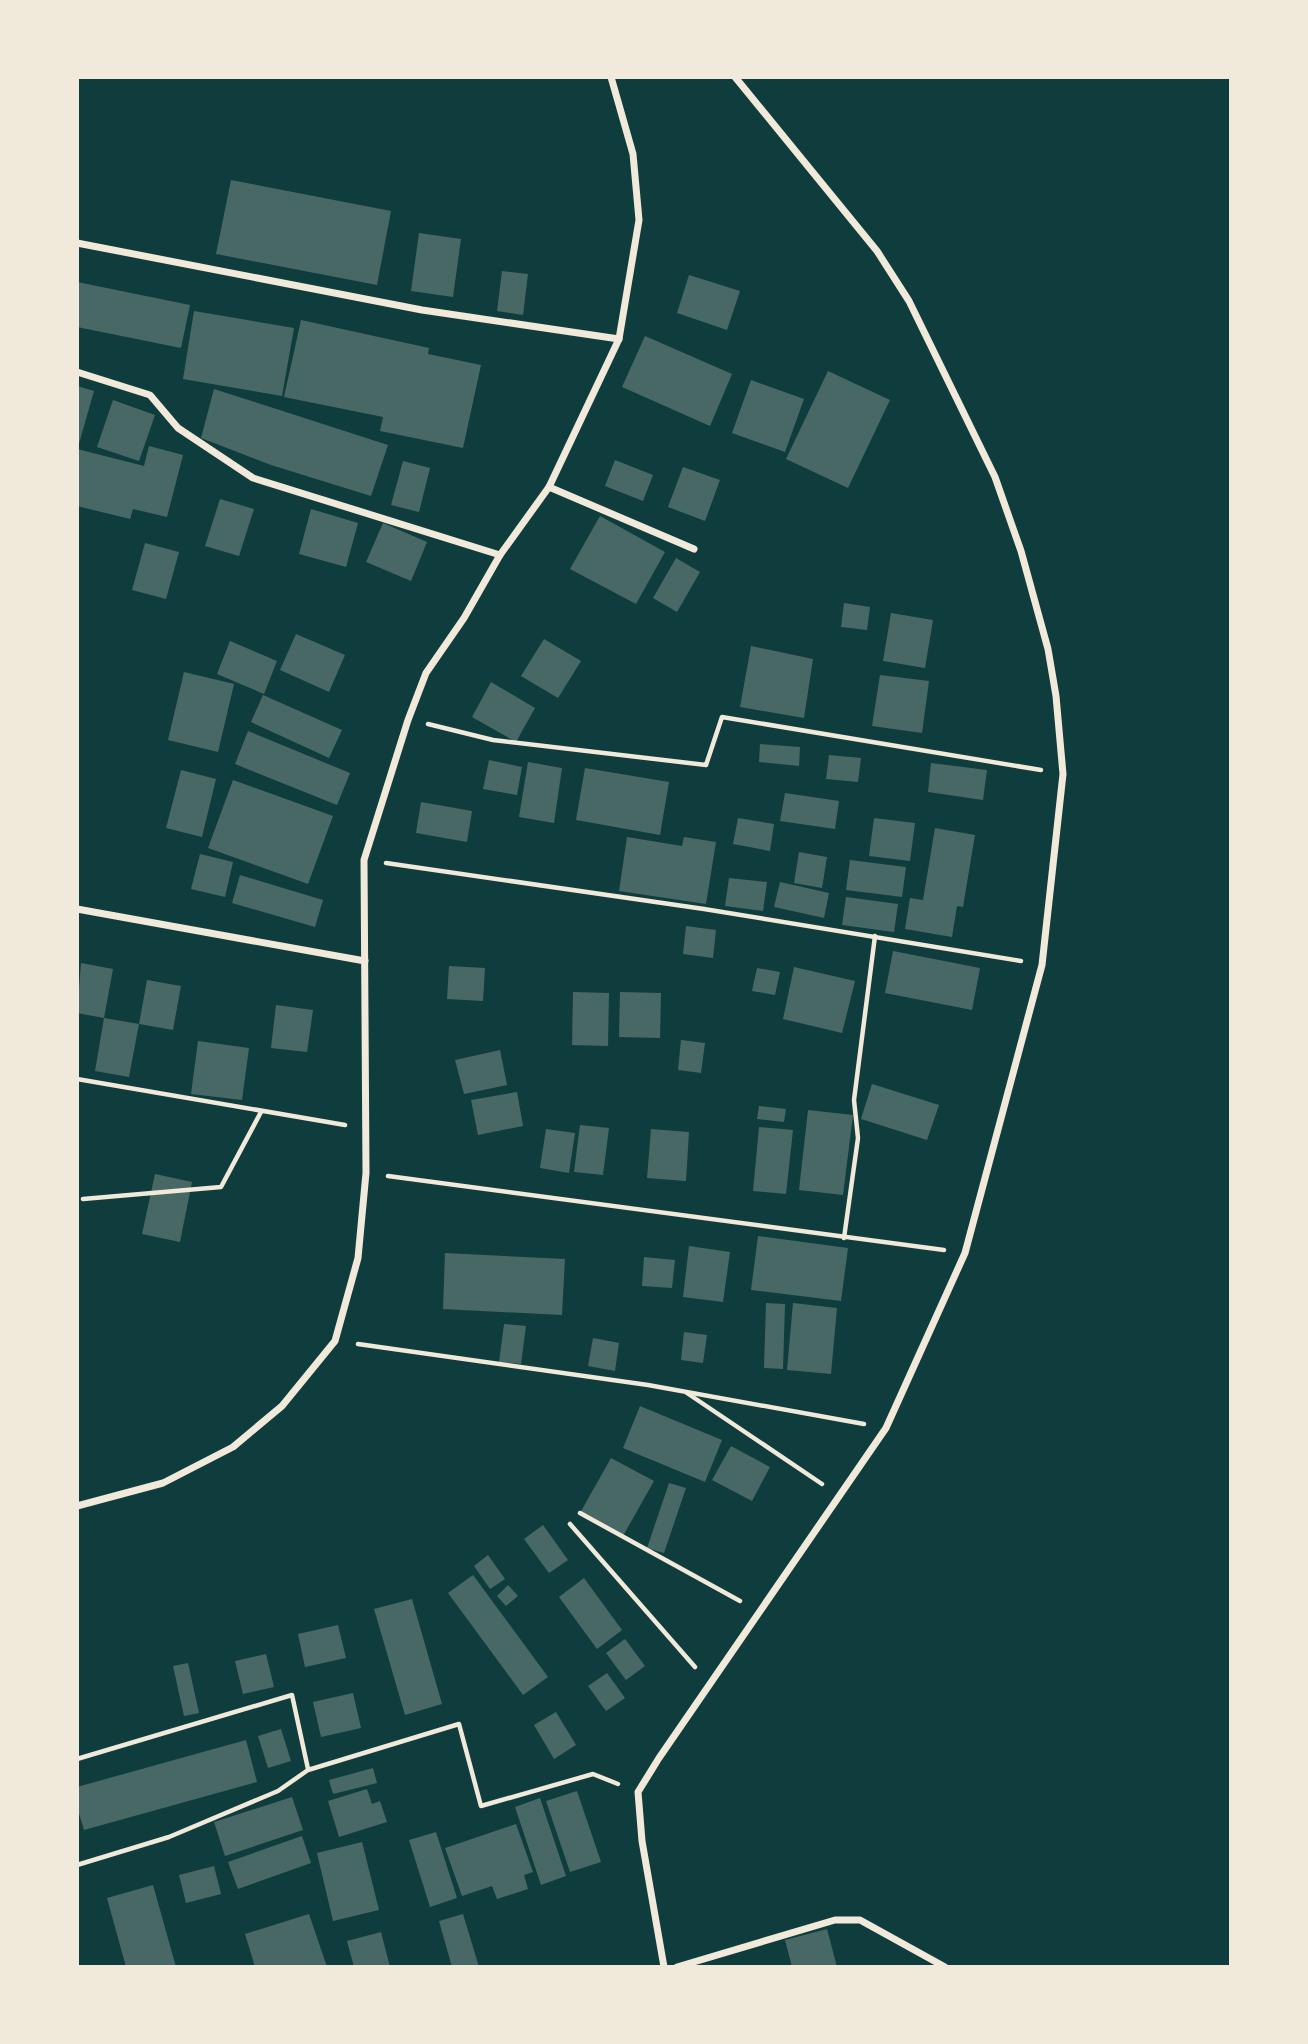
<svg xmlns="http://www.w3.org/2000/svg" width="1308" height="2044" font-family="'Source Sans 3',sans-serif">
	<style>
		.building { fill: #486865 }
		.lines { fill: none; stroke-linecap: round; stroke-linejoin: round }
		.path { stroke: #f1e9da; stroke-width: 4.5 }
		.minor { stroke: #f1e9da; stroke-width: 7 }
	</style>
	<rect width="100%" height="100%" fill="#0f3d3e"/>
	<!-- building -->
	<g class="building">
		<polygon points="231,180 391,211 377,285 216,254"/>
		<polygon points="419,233 461,239 453,297 411,291"/>
		<polygon points="502,271 528,274 523,315 497,311"/>
		<polygon points="689,275 740,291 727,330 677,313"/>
		<polygon points="77,282 190,305 181,348 77,327"/>
		<polygon points="194,311 294,328 282,396 183,379"/>
		<polygon points="301,320 429,348 428,354 481,365 463,448 380,431 383,417 284,397"/>
		<polygon points="645,336 732,374 710,426 622,387"/>
		<polygon points="828,371 890,400 848,488 786,459"/>
		<polygon points="751,380 804,399 785,452 732,433"/>
		<polygon points="77,386 94,391 78,447 77,447"/>
		<polygon points="214,389 388,445 371,496 271,465 201,438"/>
		<polygon points="113,400 155,415 139,461 97,447"/>
		<polygon points="149,446 183,455 167,517 133,509 130,519 77,506 77,449 144,466"/>
		<polygon points="615,460 653,475 643,501 605,486"/>
		<polygon points="403,461 430,468 419,512 391,505"/>
		<polygon points="683,467 720,480 705,521 668,507"/>
		<polygon points="220,499 254,509 239,556 205,546"/>
		<polygon points="311,509 358,523 346,567 299,554"/>
		<polygon points="600,516 665,552 636,604 570,569"/>
		<polygon points="383,523 427,542 411,581 366,562"/>
		<polygon points="145,543 179,552 166,599 132,590"/>
		<polygon points="676,558 700,572 677,612 653,598"/>
		<polygon points="844,603 870,607 867,630 841,627"/>
		<polygon points="891,613 933,620 925,668 883,661"/>
		<polygon points="296,634 345,655 329,692 280,670"/>
		<polygon points="544,639 581,661 558,698 521,676"/>
		<polygon points="230,641 277,661 264,694 217,674"/>
		<polygon points="751,646 813,659 804,718 740,707"/>
		<polygon points="184,672 234,684 218,752 168,740"/>
		<polygon points="880,675 929,681 922,733 872,726"/>
		<polygon points="491,682 535,708 516,742 472,717"/>
		<polygon points="263,695 342,730 329,758 251,722"/>
		<polygon points="248,731 350,773 337,805 235,764"/>
		<polygon points="760,744 800,747 799,766 759,762"/>
		<polygon points="829,755 861,758 858,782 826,779"/>
		<polygon points="489,760 522,767 517,795 483,789"/>
		<polygon points="528,762 562,768 554,823 519,817"/>
		<polygon points="931,763 987,770 983,800 928,792"/>
		<polygon points="585,768 669,782 660,835 576,820"/>
		<polygon points="181,770 216,779 202,837 166,828"/>
		<polygon points="233,780 333,816 308,884 208,848"/>
		<polygon points="785,793 839,801 835,829 780,821"/>
		<polygon points="421,802 472,811 467,842 416,833"/>
		<polygon points="738,818 774,824 770,851 733,844"/>
		<polygon points="874,818 915,823 910,861 869,856"/>
		<polygon points="935,828 975,835 963,907 957,906 952,937 905,929 910,898 923,900"/>
		<polygon points="627,837 682,846 684,837 716,842 706,904 619,891"/>
		<polygon points="799,852 827,857 822,888 794,883"/>
		<polygon points="200,854 233,862 225,897 191,889"/>
		<polygon points="850,860 906,867 902,897 846,890"/>
		<polygon points="240,875 323,900 315,927 232,903"/>
		<polygon points="729,878 767,882 763,911 725,906"/>
		<polygon points="780,882 829,893 824,918 774,907"/>
		<polygon points="846,897 898,904 894,932 842,925"/>
		<polygon points="686,926 716,930 713,958 683,954"/>
		<polygon points="893,951 980,968 972,1010 885,993"/>
		<polygon points="81,963 113,969 104,1018 77,1013"/>
		<polygon points="449,966 485,968 483,1001 447,999"/>
		<polygon points="794,967 855,981 842,1033 783,1019"/>
		<polygon points="757,968 780,972 775,995 752,991"/>
		<polygon points="147,980 181,986 173,1030 139,1024 129,1077 95,1071 104,1018 139,1024"/>
		<polygon points="573,992 609,993 608,1046 572,1045"/>
		<polygon points="620,992 661,993 660,1038 619,1037"/>
		<polygon points="276,1005 313,1010 307,1052 271,1048"/>
		<polygon points="681,1040 705,1043 701,1073 678,1070"/>
		<polygon points="198,1041 249,1048 242,1100 191,1094"/>
		<polygon points="500,1050 507,1085 464,1094 455,1060"/>
		<polygon points="872,1084 939,1105 927,1140 861,1119"/>
		<polygon points="517,1092 523,1126 478,1135 471,1100"/>
		<polygon points="759,1106 786,1109 784,1122 757,1119"/>
		<polygon points="808,1110 853,1115 843,1195 799,1190"/>
		<polygon points="580,1125 609,1128 603,1175 574,1172"/>
		<polygon points="759,1127 793,1130 786,1194 753,1191"/>
		<polygon points="546,1129 575,1133 569,1173 540,1168"/>
		<polygon points="651,1129 689,1132 686,1181 647,1178"/>
		<polygon points="155,1174 192,1182 180,1242 142,1234"/>
		<polygon points="758,1236 848,1248 841,1301 751,1290"/>
		<polygon points="689,1246 730,1252 723,1302 683,1297"/>
		<polygon points="445,1253 565,1259 562,1315 443,1309"/>
		<polygon points="644,1257 675,1260 672,1288 642,1286"/>
		<polygon points="766,1303 785,1304 783,1369 764,1368"/>
		<polygon points="793,1303 837,1308 831,1374 787,1370"/>
		<polygon points="504,1324 526,1326 521,1364 499,1362"/>
		<polygon points="684,1332 707,1335 703,1363 681,1360"/>
		<polygon points="593,1338 619,1343 615,1371 588,1366"/>
		<polygon points="640,1406 722,1440 705,1482 623,1448"/>
		<polygon points="731,1446 770,1467 752,1501 712,1480"/>
		<polygon points="611,1458 654,1481 623,1536 580,1513"/>
		<polygon points="669,1483 686,1488 664,1553 647,1548"/>
		<polygon points="543,1525 568,1560 549,1573 524,1539"/>
		<polygon points="488,1555 505,1579 490,1589 474,1566"/>
		<polygon points="473,1575 548,1677 523,1695 448,1593"/>
		<polygon points="584,1578 622,1630 597,1649 559,1597"/>
		<polygon points="508,1585 518,1596 506,1606 497,1596"/>
		<polygon points="412,1599 442,1704 405,1715 374,1609"/>
		<polygon points="338,1625 346,1658 305,1667 298,1634"/>
		<polygon points="625,1639 645,1666 626,1680 606,1653"/>
		<polygon points="266,1654 274,1687 243,1694 235,1661"/>
		<polygon points="188,1663 199,1713 184,1716 173,1666"/>
		<polygon points="607,1673 625,1698 606,1711 588,1686"/>
		<polygon points="353,1693 361,1728 321,1737 313,1702"/>
		<polygon points="556,1712 576,1745 554,1759 534,1725"/>
		<polygon points="281,1729 291,1761 268,1768 258,1736"/>
		<polygon points="246,1740 257,1782 84,1830 77,1807 77,1787"/>
		<polygon points="373,1768 377,1783 333,1794 329,1780"/>
		<polygon points="367,1789 372,1804 380,1801 387,1822 339,1837 328,1801"/>
		<polygon points="577,1791 601,1862 570,1872 546,1801"/>
		<polygon points="292,1797 303,1830 225,1856 214,1822"/>
		<polygon points="540,1798 566,1876 541,1885 515,1807"/>
		<polygon points="516,1824 533,1872 524,1875 528,1889 497,1899 492,1886 462,1896 445,1848"/>
		<polygon points="436,1832 457,1898 430,1907 409,1840"/>
		<polygon points="302,1836 311,1863 238,1889 228,1862"/>
		<polygon points="362,1842 379,1910 333,1921 317,1853"/>
		<polygon points="214,1866 221,1894 186,1903 179,1875"/>
		<polygon points="153,1885 176,1967 126,1967 107,1898"/>
		<polygon points="309,1914 327,1967 255,1967 245,1934"/>
		<polygon points="463,1914 479,1967 452,1967 439,1921"/>
		<polygon points="827,1929 837,1967 792,1967 785,1940"/>
		<polygon points="381,1932 390,1967 354,1967 347,1941"/>
	</g>
	<g class="lines">
		<!-- path -->
		<g class="path">
			<polyline points="428,724 493,740 706,765 722,717 1041,770"/>
			<polyline points="386,863 704,909 1021,961"/>
			<polyline points="77,1079 345,1125"/>
			<polyline points="388,1176 944,1250"/>
			<polyline points="83,1199 221,1187 261,1112"/>
			<polyline points="844,1238 858,1138 854,1100 875,936"/>
			<polyline points="358,1344 648,1385 864,1424"/>
			<polyline points="687,1393 822,1484"/>
			<polyline points="580,1513 740,1601"/>
			<polyline points="570,1524 695,1667"/>
			<polyline points="77,1759 292,1695 308,1769"/>
			<polyline points="77,1865 169,1837 278,1791 308,1770 459,1724 481,1806 593,1774 618,1784"/>
		</g>
		<!-- minor -->
		<g class="minor">
			<polyline points="77,243 422,310 619,339"/>
			<polyline points="77,372 150,395 178,428 253,478 500,555"/>
			<polyline points="549,487 694,549"/>
			<polyline points="77,909 365,961"/>
			<polyline points="77,1506 163,1483 233,1447 282,1406 335,1341 358,1258 366,1173 364,860 408,720 426,673 464,618 500,555 549,487 619,339 639,220 633,154 611,77"/>
			<polyline points="664,1967 642,1841 638,1792 659,1758 886,1428 965,1253 1042,965 1063,774 1056,696 1048,649 1021,551 995,477 909,301 877,251 735,77"/>
			<polyline points="677,1967 835,1920 860,1920 945,1967"/>
		</g>
	</g>
	<!-- border -->
	<rect width="1308" height="2044" fill="none" stroke="#f1e9da" stroke-width="158"/>
</svg>
